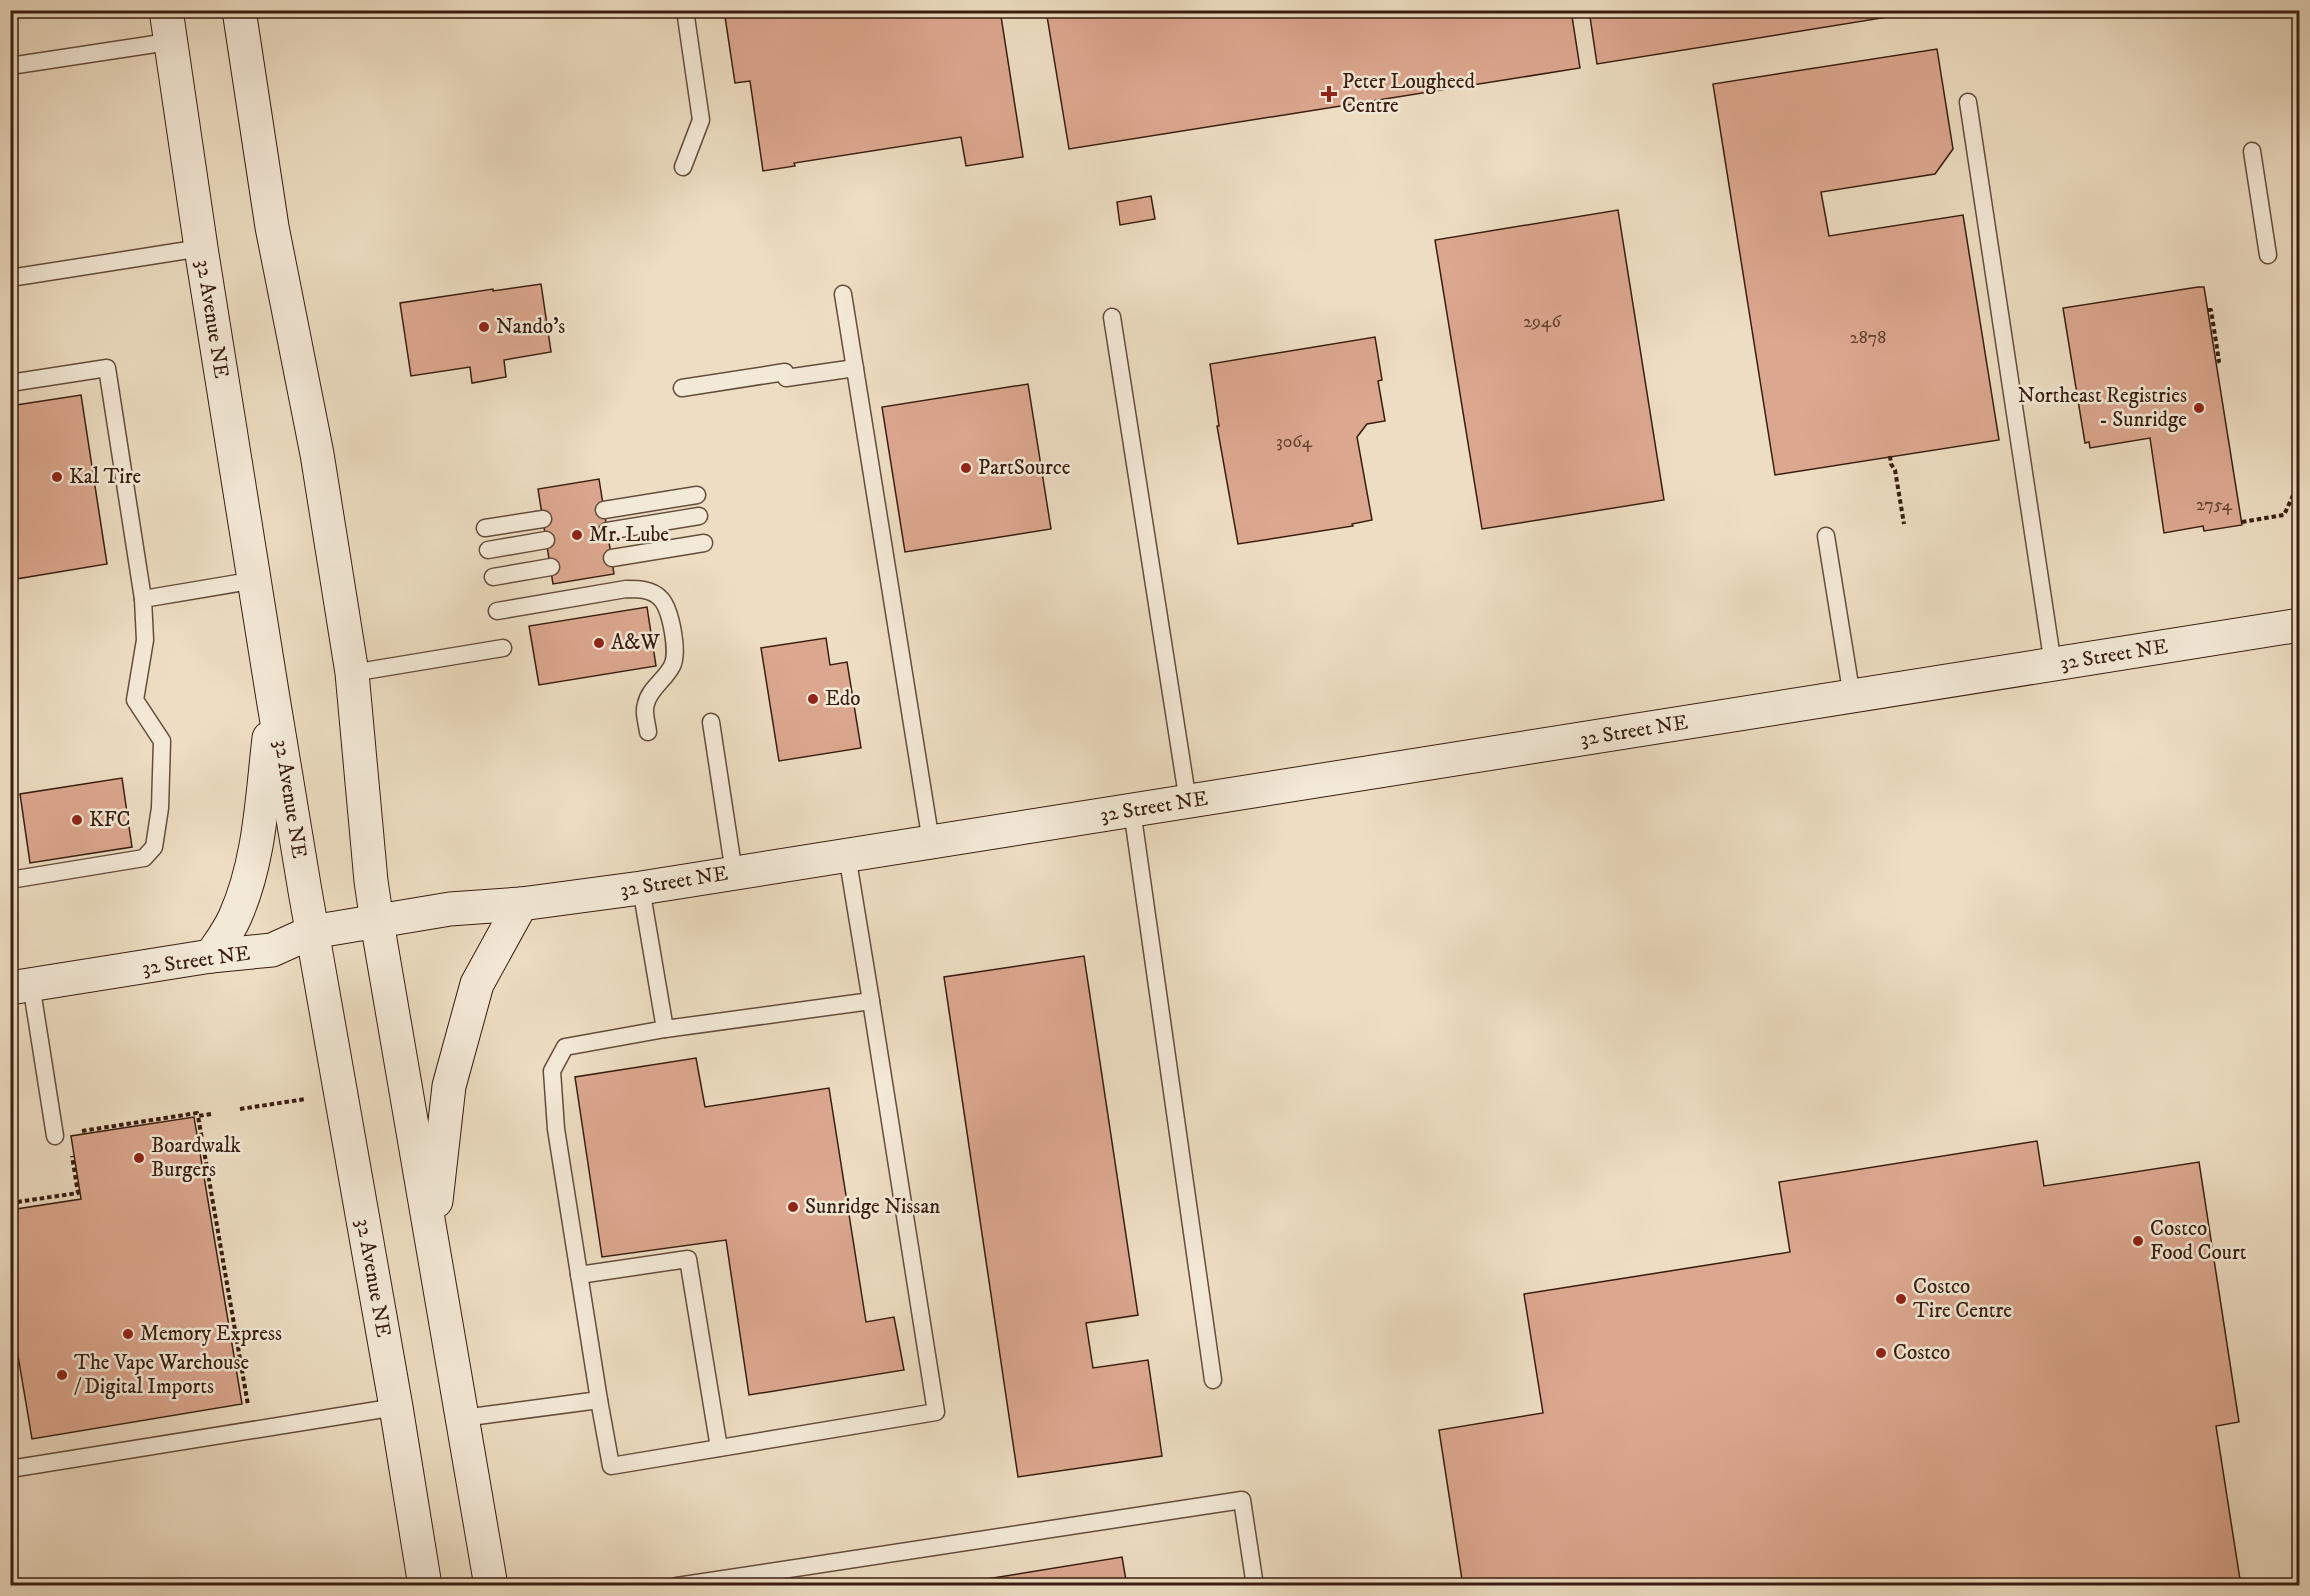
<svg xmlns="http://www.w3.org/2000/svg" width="2310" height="1596" font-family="'IM FELL DW Pica',serif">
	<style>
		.building { fill: #dca78f; stroke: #381d0f; stroke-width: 1.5 }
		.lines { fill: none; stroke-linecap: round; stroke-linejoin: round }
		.lane-casing { stroke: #654d3c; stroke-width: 19 }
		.secondary-casing { stroke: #381d0f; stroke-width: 35 }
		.path { stroke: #381d0f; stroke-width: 4; stroke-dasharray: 4.5 3; stroke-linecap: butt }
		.lane { stroke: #f3e9d7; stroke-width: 16 }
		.secondary { stroke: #f3e9d7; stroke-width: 33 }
		.poi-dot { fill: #8f2418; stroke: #f3e9d7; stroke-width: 2 }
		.labels { text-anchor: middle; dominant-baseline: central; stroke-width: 5; stroke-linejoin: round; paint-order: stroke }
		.number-label { font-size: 18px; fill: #61402f }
		.poi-label { font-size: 21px; fill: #381d0f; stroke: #f3e9d7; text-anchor: start }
		.street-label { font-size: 21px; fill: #381d0f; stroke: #f3e9d7 }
	</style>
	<rect width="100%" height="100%" fill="#edddc2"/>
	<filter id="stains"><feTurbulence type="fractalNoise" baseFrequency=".00333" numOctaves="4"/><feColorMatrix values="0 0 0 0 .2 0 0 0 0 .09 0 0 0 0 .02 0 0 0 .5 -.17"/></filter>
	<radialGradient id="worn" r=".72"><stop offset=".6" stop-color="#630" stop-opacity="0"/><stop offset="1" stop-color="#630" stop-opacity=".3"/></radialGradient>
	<!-- building -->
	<g class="building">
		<polygon points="724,10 1000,10 1023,157 966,166 961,137 794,163 795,166 763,171 750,81 735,83"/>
		<polygon points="1046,10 1571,10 1580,68 1069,149"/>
		<polygon points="1589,10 1887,10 1888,17 1597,64"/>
		<polygon points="1937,49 1953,149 1935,174 1821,192 1829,236 1963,215 1999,440 1775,475 1713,84"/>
		<polygon points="1151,196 1155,219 1120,225 1117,202"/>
		<polygon points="1618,210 1664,500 1482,529 1435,240"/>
		<polygon points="541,284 551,352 504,360 506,377 472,383 470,367 411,376 400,303 493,289 493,291"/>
		<polygon points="2198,287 2204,287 2242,525 2204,531 2203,526 2164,533 2150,438 2090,448 2089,442 2085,443 2063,308"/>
		<polygon points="1375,337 1382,380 1378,381 1385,421 1367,424 1357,437 1372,520 1352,524 1353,526 1238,544 1217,426 1219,426 1210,364"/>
		<polygon points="1028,384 1051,529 905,552 882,407"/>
		<polygon points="81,395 107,564 10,580 10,406"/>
		<polygon points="599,479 614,574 553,584 538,489"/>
		<polygon points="647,607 656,666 539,685 529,626"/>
		<polygon points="826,638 830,665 847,662 861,748 779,761 761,648"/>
		<polygon points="122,778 132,847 30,863 20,794"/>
		<polygon points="1084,956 1138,1315 1086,1323 1093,1368 1148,1360 1162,1456 1018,1477 944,977"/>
		<polygon points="696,1058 705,1107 829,1088 866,1322 894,1317 904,1370 749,1395 726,1240 602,1257 575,1077"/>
		<polygon points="194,1117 242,1404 32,1439 14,1332 10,1332 10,1210 81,1199 71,1136"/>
		<polygon points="2037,1141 2044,1186 2199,1162 2239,1422 2216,1426 2241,1586 1463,1586 1439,1430 1543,1413 1524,1294 1790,1252 1779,1182"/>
		<polygon points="1122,1557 1127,1586 950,1586 950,1585"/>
	</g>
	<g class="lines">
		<!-- lane casing -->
		<g class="lane-casing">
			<g id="lane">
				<polyline points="10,66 155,44 171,40"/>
				<polyline points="1968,102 2053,665"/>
				<polyline points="2252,151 2268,255"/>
				<polyline points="683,167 701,120 685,10"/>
				<polyline points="10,278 201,248"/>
				<polyline points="843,294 931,842"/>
				<polyline points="1112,317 1188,802"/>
				<polyline points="786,378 855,368"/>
				<polyline points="10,383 107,368 143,599"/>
				<polyline points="682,388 785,372"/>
				<polyline points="604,510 697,495"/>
				<polyline points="485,528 543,519"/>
				<polyline points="607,531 699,516"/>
				<polyline points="1826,536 1852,697"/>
				<polyline points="488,550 546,540"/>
				<polyline points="612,558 704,543"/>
				<polyline points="493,577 551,567"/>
				<path d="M 497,611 L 626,589 C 639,589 652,589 661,599 C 671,610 679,653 672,666 C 665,680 649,689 646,704 C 643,712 647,723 648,732"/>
				<polyline points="352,673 503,648"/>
				<polyline points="711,722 734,873"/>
				<polyline points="1132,810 1213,1380"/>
				<polyline points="10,880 144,858 154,847 160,808 162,741 135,700 145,640 143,599 256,580"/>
				<polyline points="31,984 55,1136"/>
				<polyline points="665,1029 871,1001 847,855"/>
				<polyline points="579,1275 688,1259 719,1448"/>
				<polyline points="599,1400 611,1466 936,1412 871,1001"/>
				<polyline points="463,1418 599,1400 556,1129 552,1071 565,1047 665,1029 641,888"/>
				<polyline points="10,1469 396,1407"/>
				<polyline points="677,1586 1242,1500 1255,1586"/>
			</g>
		</g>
		<!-- secondary casing -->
		<g class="secondary-casing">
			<g id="secondary">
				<polyline points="166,10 201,248 273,698 305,891 396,1407 425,1586"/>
				<polyline points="239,10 272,227 317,454 352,673 371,881 377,922 491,1586"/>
				<path d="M 211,956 C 219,944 229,931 235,917 C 260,861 262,798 269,738"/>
				<polyline points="10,988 211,956 272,950 312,932 450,909 521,904 641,888 2300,625"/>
				<polyline points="436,1201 449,1086 477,984 521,904"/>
			</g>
		</g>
		<!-- path -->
		<g class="path">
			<polyline points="2208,310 2211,310 2219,361 2217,362"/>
			<polyline points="1890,456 1891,464 1895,470 1904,524"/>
			<polyline points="2242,522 2284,515 2296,489"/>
			<polyline points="240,1109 306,1099"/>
			<polyline points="211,1114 198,1116 248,1405"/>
			<polyline points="82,1131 197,1113 198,1116"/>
			<polyline points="10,1203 78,1193 72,1156"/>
		</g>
		<!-- lane -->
		<use href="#lane" class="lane"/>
		<!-- secondary -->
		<use href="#secondary" class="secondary"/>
	</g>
	<!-- markers -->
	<g class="poi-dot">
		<path d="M1326 85h6v6h6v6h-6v6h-6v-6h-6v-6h6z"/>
		<circle cx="484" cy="327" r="6"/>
		<circle cx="2199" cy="408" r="6"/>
		<circle cx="966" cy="468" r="6"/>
		<circle cx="57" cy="477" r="6"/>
		<circle cx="577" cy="535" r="6"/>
		<circle cx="599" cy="643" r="6"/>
		<circle cx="813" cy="699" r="6"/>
		<circle cx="77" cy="820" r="6"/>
		<circle cx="139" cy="1158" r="6"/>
		<circle cx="793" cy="1207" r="6"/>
		<circle cx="2138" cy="1241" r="6"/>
		<circle cx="1901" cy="1299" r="6"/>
		<circle cx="128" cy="1334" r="6"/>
		<circle cx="1881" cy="1353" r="6"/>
		<circle cx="62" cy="1375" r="6"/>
	</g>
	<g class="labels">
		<!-- number labels -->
		<g class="number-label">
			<text x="1542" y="322">2946</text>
			<text x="1868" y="338">2878</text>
			<text x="1294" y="442">3064</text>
			<text x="2214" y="505">2754</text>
		</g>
		<!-- poi labels -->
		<g class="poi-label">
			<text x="1342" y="82">Peter Lougheed<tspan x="1342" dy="24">Centre</tspan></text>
			<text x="496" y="327">Nando's</text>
			<text x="2187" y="396" text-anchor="end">Northeast Registries<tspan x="2187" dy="24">- Sunridge</tspan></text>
			<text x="978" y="468">PartSource</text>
			<text x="69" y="477">Kal Tire</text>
			<text x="589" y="535">Mr. Lube</text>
			<text x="611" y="643">A&amp;W</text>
			<text x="825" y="699">Edo</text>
			<text x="89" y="820">KFC</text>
			<text x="151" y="1146">Boardwalk<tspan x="151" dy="24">Burgers</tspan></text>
			<text x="805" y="1207">Sunridge Nissan</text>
			<text x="2150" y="1229">Costco<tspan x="2150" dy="24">Food Court</tspan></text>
			<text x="1913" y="1287">Costco<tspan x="1913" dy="24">Tire Centre</tspan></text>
			<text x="140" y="1334">Memory Express</text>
			<text x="1893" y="1353">Costco</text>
			<text x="74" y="1363">The Vape Warehouse<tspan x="74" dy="24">/ Digital Imports</tspan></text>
		</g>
		<!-- street labels -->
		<g class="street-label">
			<text transform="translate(212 319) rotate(81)">32 Avenue NE</text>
			<text transform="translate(2114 655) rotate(-9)">32 Street NE</text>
			<text transform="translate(1634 731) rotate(-9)">32 Street NE</text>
			<text transform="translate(290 799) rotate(81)">32 Avenue NE</text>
			<text transform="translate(1154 807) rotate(-9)">32 Street NE</text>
			<text transform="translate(674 882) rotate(-9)">32 Street NE</text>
			<text transform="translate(196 961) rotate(-8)">32 Street NE</text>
			<text transform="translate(373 1278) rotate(80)">32 Avenue NE</text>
		</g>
	</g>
	<!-- margin -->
	<rect width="2310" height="1596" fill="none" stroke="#edddc2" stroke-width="36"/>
	<rect x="12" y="12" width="2286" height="1572" fill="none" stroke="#381d0f" stroke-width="3"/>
	<rect x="18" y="18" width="2274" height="1560" fill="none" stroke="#381d0f" stroke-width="1.5"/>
	<rect width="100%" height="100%" filter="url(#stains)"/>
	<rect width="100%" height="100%" fill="url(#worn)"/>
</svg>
